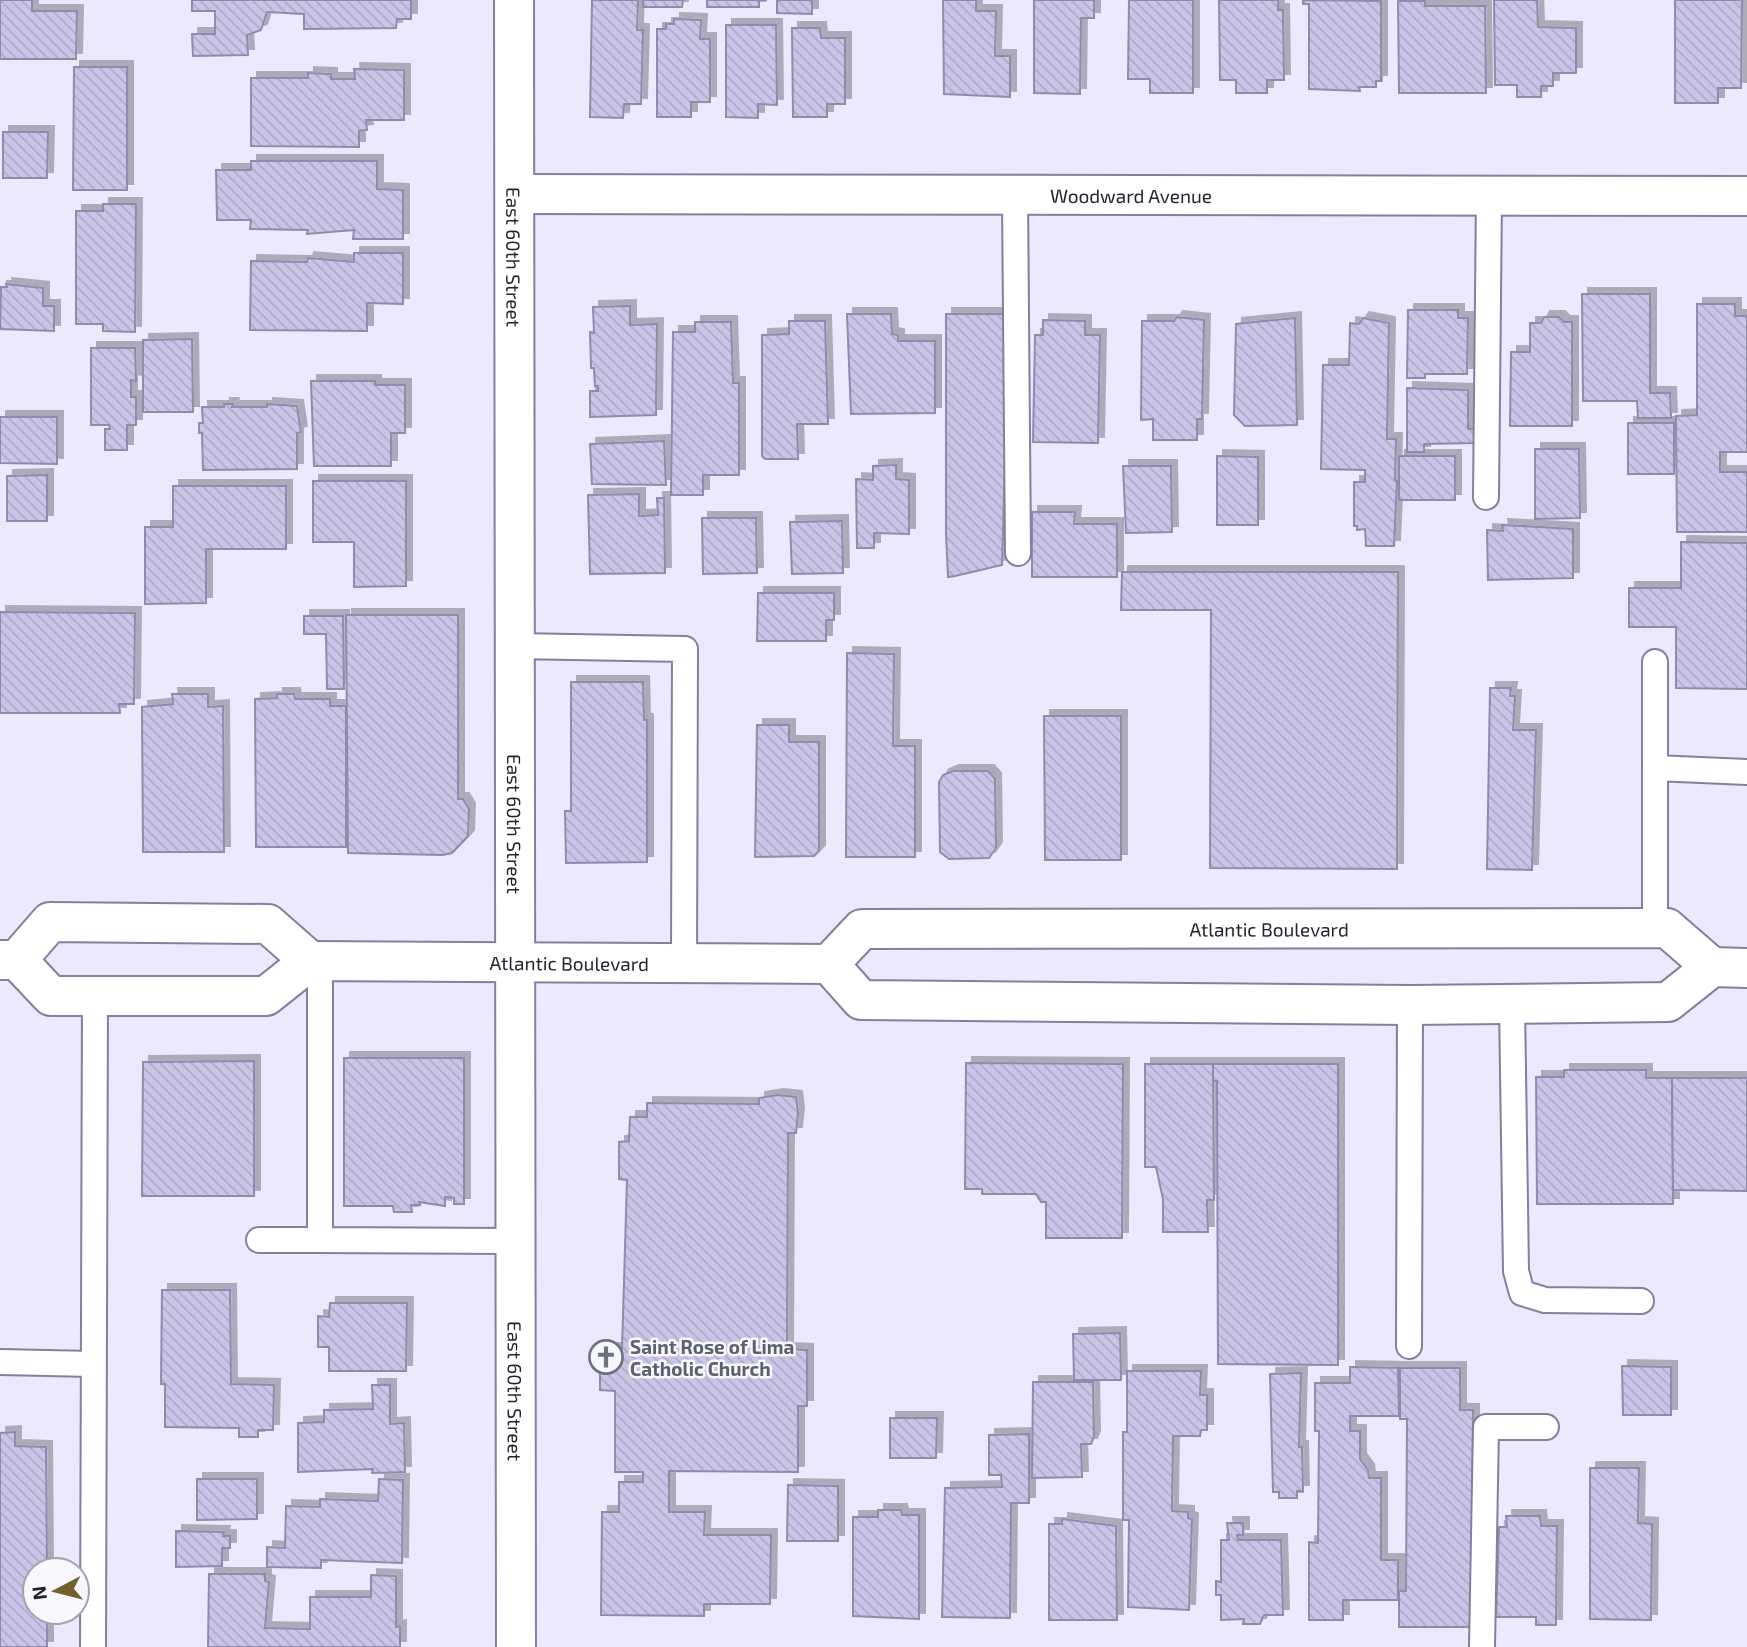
<svg xmlns="http://www.w3.org/2000/svg" width="1747" height="1647" font-family="'Exo 2',sans-serif">
	<style>
		.building { fill: url(#building-back-hatch); stroke: #918aab; stroke-width: 2; filter: url(#shadow) }
		.lines { fill: none; stroke-linecap: round; stroke-linejoin: round }
		.lane-casing { stroke: #857e9f; stroke-width: 28 }
		.street-casing { stroke: #857e9f; stroke-width: 42 }
		.primary-casing { stroke: #857e9f; stroke-width: 42 }
		.lane { stroke: #fff; stroke-width: 24 }
		.street { stroke: #fff; stroke-width: 38 }
		.primary { stroke: #fff; stroke-width: 38 }
		.labels { text-anchor: middle; dominant-baseline: central; stroke-width: 5; stroke-linejoin: round; paint-order: stroke }
		.street-label { font-size: 19px; fill: #25222f; stroke: #f8f7fe }
		.worship-label { font-size: 19px; font-weight: bold; fill: #5b616d; stroke: #f8f7fe; text-anchor: start }
	</style>
	<defs>
		<pattern id="building-back-hatch" width="6" height="6" patternUnits="userSpaceOnUse" patternTransform="scale(1.75)"><rect width="6" height="6" fill="#ccc4e8"/><path d="M-1 5l2 2M0 0l6 6M5-1l2 2" fill="none" stroke="#afa8c7"/></pattern>
		<filter id="shadow"><feDropShadow dx="6" dy="-6" stdDeviation="0" flood-color="#0004"/></filter>
	</defs>
	<rect width="100%" height="100%" fill="#ece8fd"/>
	<!-- building -->
	<g class="building">
		<polygon points="0,0 32,0 32,11 77,11 76,59 0,59"/>
		<polygon points="192,0 411,0 411,19 397,19 396,28 304,29 304,14 267,12 261,30 247,35 248,55 193,56 192,34 215,34 215,11 192,11"/>
		<polygon points="592,0 638,0 637,30 643,30 641,104 624,104 623,118 590,117"/>
		<polygon points="643,0 683,0 682,7 643,7"/>
		<polygon points="707,0 767,0 759,0 759,7 707,7"/>
		<polygon points="777,0 812,0 812,14 777,13"/>
		<polygon points="943,0 976,0 976,11 996,11 995,56 1010,56 1010,97 944,94"/>
		<polygon points="1034,0 1094,0 1094,18 1081,18 1080,94 1034,93"/>
		<polygon points="1129,0 1193,0 1193,93 1150,93 1150,79 1128,79"/>
		<polygon points="1219,0 1278,0 1278,10 1283,10 1284,80 1267,80 1267,93 1236,93 1236,80 1220,80"/>
		<polygon points="1303,0 1381,1 1381,81 1376,81 1376,87 1359,87 1360,91 1309,89 1309,4 1303,4"/>
		<polygon points="1494,0 1537,0 1538,27 1576,28 1576,73 1553,73 1553,86 1541,86 1541,97 1517,97 1517,85 1495,85"/>
		<polygon points="1675,0 1742,0 1741,88 1718,88 1718,103 1675,103"/>
		<polygon points="1398,1 1425,1 1425,6 1485,6 1486,93 1399,93"/>
		<polygon points="674,19 701,20 700,39 710,39 710,102 691,102 691,117 657,117 657,29 666,29 666,24 674,24"/>
		<polygon points="726,25 776,25 777,105 758,104 758,118 726,117"/>
		<polygon points="792,28 820,28 821,38 845,38 845,104 827,104 827,117 793,117"/>
		<polygon points="74,67 127,67 127,190 73,190"/>
		<polygon points="354,69 404,70 404,120 366,120 367,130 359,131 359,147 251,146 251,78 308,78 308,73 331,74 331,79 355,79"/>
		<polygon points="3,132 48,132 47,178 3,178"/>
		<polygon points="251,161 377,161 377,189 403,190 403,239 353,239 354,230 307,234 308,230 250,229 251,220 217,220 216,170 251,170"/>
		<polygon points="103,204 136,204 135,332 103,331 103,324 76,324 76,211 103,211"/>
		<polygon points="354,253 403,253 403,304 367,303 367,331 250,330 251,261 307,262 308,258 354,262"/>
		<polygon points="6,284 43,288 43,306 54,306 54,331 0,329 1,287 7,287"/>
		<polygon points="1582,294 1650,294 1650,393 1670,393 1671,418 1638,418 1637,401 1583,401"/>
		<polygon points="1697,304 1735,304 1735,316 1747,316 1747,452 1720,452 1720,472 1747,472 1747,532 1677,532 1676,416 1697,415"/>
		<polygon points="630,306 630,325 657,324 656,415 590,417 590,391 598,391 598,386 595,386 594,368 591,368 590,332 594,333 593,307"/>
		<polygon points="1408,310 1458,310 1458,318 1468,318 1467,374 1425,374 1425,378 1407,378"/>
		<polygon points="847,314 891,314 892,334 898,335 898,341 935,341 935,413 851,414"/>
		<polygon points="946,314 1004,314 1011,462 1005,462 1002,565 955,576 948,577 946,533"/>
		<polygon points="1177,317 1204,320 1202,419 1197,419 1197,440 1153,440 1153,419 1141,420 1142,321 1174,321"/>
		<polygon points="1544,317 1559,317 1564,322 1572,322 1572,426 1510,426 1511,352 1530,352 1530,323 1541,323"/>
		<polygon points="1295,318 1297,425 1245,426 1234,415 1236,324"/>
		<polygon points="1363,318 1389,323 1387,439 1396,439 1395,480 1397,481 1394,546 1366,546 1365,529 1357,530 1357,526 1354,526 1354,482 1365,482 1365,470 1321,469 1323,365 1349,365 1350,323 1359,324"/>
		<polygon points="1043,320 1085,321 1085,335 1100,335 1098,443 1033,442 1035,335 1043,335"/>
		<polygon points="789,321 825,321 828,424 797,424 798,459 765,459 762,456 762,335 789,334"/>
		<polygon points="695,322 731,322 733,383 739,383 739,475 703,475 703,495 671,495 673,332 695,332"/>
		<polygon points="192,339 193,412 143,412 143,340"/>
		<polygon points="91,348 135,348 136,381 131,380 131,397 136,397 136,425 127,425 127,450 105,450 105,429 110,429 109,425 91,425"/>
		<polygon points="311,381 375,381 375,385 405,385 405,433 391,433 391,466 314,466"/>
		<polygon points="1407,388 1468,390 1468,429 1475,429 1475,443 1424,444 1424,452 1407,452"/>
		<polygon points="224,404 233,404 232,407 267,407 267,404 297,406 301,432 297,433 297,469 203,470 202,433 199,433 199,423 203,423 202,407 224,407"/>
		<polygon points="0,417 57,417 57,464 0,463"/>
		<rect x="1628" y="423" width="46" height="51"/>
		<polygon points="664,441 666,485 592,484 590,444"/>
		<polygon points="1535,449 1579,449 1580,518 1535,519"/>
		<polygon points="1217,456 1258,457 1258,525 1217,525"/>
		<rect x="1399" y="456" width="56" height="44"/>
		<polygon points="896,465 896,479 909,480 909,534 874,533 874,548 857,548 856,479 873,480 873,466"/>
		<polygon points="1123,466 1171,466 1172,532 1126,533"/>
		<polygon points="47,475 47,521 7,521 7,476"/>
		<polygon points="313,481 406,481 406,586 354,587 354,542 313,542"/>
		<polygon points="173,486 286,486 286,549 206,549 206,603 145,604 145,527 173,527"/>
		<polygon points="639,494 639,516 658,515 657,498 664,498 665,573 590,574 588,495"/>
		<polygon points="1032,512 1075,512 1074,524 1117,524 1117,577 1032,577"/>
		<polygon points="702,518 756,518 757,573 703,574"/>
		<polygon points="842,521 843,573 792,574 790,522"/>
		<polygon points="1502,525 1573,529 1573,578 1488,580 1487,530 1503,531"/>
		<polygon points="1681,542 1747,543 1747,689 1676,688 1676,627 1629,627 1629,588 1681,588"/>
		<polygon points="1122,572 1398,572 1397,869 1210,868 1211,610 1121,610"/>
		<polygon points="758,593 834,593 834,620 826,620 826,641 757,641"/>
		<polygon points="0,612 135,613 134,704 119,704 120,713 0,713"/>
		<polygon points="346,615 458,615 458,799 463,799 469,809 468,836 452,853 443,855 348,853"/>
		<polygon points="304,616 343,616 344,689 327,689 326,634 304,634"/>
		<polygon points="847,653 894,654 893,746 915,746 915,857 846,857"/>
		<polygon points="571,682 643,682 644,720 647,720 647,862 566,863 565,811 571,811"/>
		<polygon points="1490,688 1511,688 1510,696 1515,696 1513,730 1536,730 1532,870 1487,869"/>
		<polygon points="172,694 208,694 208,707 223,706 224,852 143,852 142,707 173,704"/>
		<polygon points="277,694 294,694 295,699 330,699 330,706 346,706 346,847 256,847 255,699 277,698"/>
		<polygon points="1044,716 1121,716 1121,860 1045,860"/>
		<polygon points="757,725 789,725 789,742 819,742 819,851 814,856 755,857"/>
		<polygon points="953,771 988,771 995,779 996,848 989,858 949,859 940,852 939,782 943,775"/>
		<polygon points="344,1058 464,1058 464,1204 454,1204 454,1198 445,1197 445,1206 419,1202 420,1205 411,1205 412,1212 394,1212 393,1206 344,1206"/>
		<polygon points="254,1061 254,1196 142,1196 143,1062"/>
		<polygon points="966,1063 1123,1064 1122,1238 1046,1238 1046,1202 1041,1202 1036,1194 982,1194 982,1189 965,1189"/>
		<polygon points="1145,1064 1213,1064 1214,1200 1207,1200 1208,1232 1163,1232 1163,1199 1156,1167 1145,1167"/>
		<polygon points="1213,1064 1338,1064 1338,1365 1218,1364 1217,1081 1213,1081"/>
		<polygon points="1564,1070 1646,1070 1646,1078 1672,1078 1673,1204 1537,1204 1536,1077 1564,1077"/>
		<polygon points="1672,1078 1747,1078 1747,1191 1673,1190"/>
		<polygon points="777,1095 796,1097 798,1113 796,1133 788,1133 787,1349 807,1350 807,1406 798,1406 798,1472 669,1471 669,1512 705,1512 704,1535 771,1535 770,1604 704,1604 704,1616 601,1615 602,1512 619,1512 619,1482 643,1482 643,1472 615,1472 615,1391 600,1390 600,1349 622,1349 627,1180 619,1179 619,1142 629,1141 630,1117 647,1117 647,1103 759,1104 759,1098"/>
		<polygon points="162,1290 230,1290 231,1384 274,1385 273,1430 258,1430 258,1437 239,1437 239,1428 165,1427 165,1384 161,1384"/>
		<polygon points="330,1303 407,1303 406,1371 329,1371 329,1347 318,1347 318,1316 329,1317"/>
		<polygon points="1120,1333 1121,1380 1074,1380 1073,1334"/>
		<polygon points="1622,1366 1671,1367 1671,1415 1623,1415"/>
		<polygon points="1350,1367 1398,1368 1399,1416 1350,1416 1350,1431 1360,1431 1360,1459 1368,1470 1369,1478 1381,1478 1381,1560 1398,1560 1398,1600 1343,1600 1343,1620 1309,1620 1309,1542 1318,1543 1319,1431 1315,1431 1315,1383 1350,1383"/>
		<polygon points="1400,1368 1460,1368 1460,1410 1473,1410 1471,1627 1399,1627 1399,1591 1406,1591 1407,1419 1400,1419"/>
		<polygon points="1127,1371 1201,1371 1200,1395 1207,1395 1207,1430 1201,1430 1200,1436 1173,1436 1172,1511 1188,1512 1188,1518 1192,1519 1189,1610 1128,1607 1129,1520 1123,1520 1123,1432 1127,1432"/>
		<polygon points="1301,1373 1299,1447 1302,1447 1303,1491 1297,1491 1297,1498 1279,1498 1279,1492 1273,1492 1270,1374"/>
		<polygon points="1033,1382 1093,1382 1094,1437 1091,1444 1081,1444 1082,1477 1032,1478"/>
		<polygon points="372,1385 390,1385 390,1424 404,1423 405,1472 372,1473 373,1469 298,1472 298,1423 324,1422 324,1410 373,1409"/>
		<polygon points="890,1418 937,1418 936,1458 890,1458"/>
		<polygon points="15,1432 15,1446 46,1447 47,1570 35,1570 35,1612 47,1612 47,1647 0,1647 0,1433"/>
		<polygon points="1029,1434 1029,1503 1011,1503 1010,1618 942,1617 945,1488 1002,1487 1001,1475 989,1475 989,1435"/>
		<polygon points="1590,1468 1639,1468 1638,1523 1652,1524 1651,1620 1590,1619"/>
		<polygon points="197,1479 257,1479 257,1519 197,1520"/>
		<polygon points="379,1479 403,1480 402,1563 321,1560 321,1568 267,1567 267,1547 285,1548 286,1506 320,1507 320,1499 378,1501"/>
		<polygon points="788,1485 838,1486 838,1541 787,1541"/>
		<polygon points="878,1510 901,1510 902,1515 919,1515 919,1619 853,1616 853,1517 878,1517"/>
		<polygon points="1506,1516 1540,1516 1541,1526 1557,1526 1556,1625 1536,1625 1536,1617 1496,1617 1499,1527 1507,1527"/>
		<polygon points="1062,1519 1116,1526 1117,1620 1049,1620 1049,1524 1062,1524"/>
		<polygon points="1227,1523 1243,1523 1243,1535 1237,1535 1238,1540 1281,1540 1283,1615 1264,1615 1260,1624 1243,1624 1244,1619 1221,1620 1221,1595 1216,1595 1216,1581 1221,1582 1221,1540 1229,1540"/>
		<polygon points="176,1531 224,1532 223,1536 230,1536 230,1548 222,1548 222,1566 176,1567"/>
		<polygon points="209,1574 265,1574 265,1581 269,1582 265,1628 310,1629 310,1597 371,1597 371,1575 396,1576 396,1627 400,1626 400,1647 208,1647"/>
	</g>
	<g class="lines">
		<!-- lane casing -->
		<g class="lane-casing">
			<g id="lane">
				<polyline points="1015,195 1018,553"/>
				<polyline points="1486,497 1489,196"/>
				<polyline points="515,646 685,649 684,963"/>
				<polyline points="1655,768 1655,662"/>
				<polyline points="1655,929 1655,768 1747,772"/>
				<polyline points="320,961 320,1240 515,1241"/>
				<polyline points="1512,1004 1516,1271 1522,1293 1545,1300 1641,1301"/>
				<polyline points="259,1240 320,1240"/>
				<polyline points="1409,1346 1410,1005"/>
				<polyline points="0,1362 93,1364"/>
				<polyline points="93,1647 95,996"/>
				<polyline points="1482,1647 1486,1427 1546,1427"/>
			</g>
		</g>
		<!-- street casing -->
		<g class="street-casing">
			<g id="street">
				<path id="s1" d="M 514,0 L 516,1647"/>
				<path id="s2" d="M 515,194 L 1747,196"/>
			</g>
		</g>
		<!-- primary casing -->
		<g class="primary-casing">
			<g id="primary">
				<path id="s3" d="M 0,960 L 17,960 L 51,996 L 266,996 L 310,961 L 829,964 L 862,929 L 1667,928 L 1712,967"/>
				<polyline points="17,960 50,922 268,924 310,961"/>
				<polyline points="829,964 861,1000 1410,1005 1668,1002 1712,967 1747,968"/>
			</g>
		</g>
		<!-- lane -->
		<use href="#lane" class="lane"/>
		<!-- street -->
		<use href="#street" class="street"/>
		<!-- primary -->
		<use href="#primary" class="primary"/>
	</g>
	<!-- icons -->
	<defs>
		<g id="church-ring" transform="scale(1.75)"><circle r="9.5" fill="#f8f7fe" stroke="#6b7280" stroke-width="1.5"/><path d="M-1.2-6h2.4v3.5h3.3v2.4h-3.3V6h-2.4V-.1h-3.3v-2.4h3.3Z" fill="#6b7280"/></g>
	</defs>
	<g fill-rule="evenodd">
		<use href="#church-ring" x="606" y="1357"/>
	</g>
	<g class="labels">
		<!-- street labels -->
		<g class="street-label">
			<text stroke="none"><textPath href="#s2" startOffset="616">Woodward Avenue</textPath></text>
			<text stroke="none"><textPath href="#s1" startOffset="257">East 60th Street</textPath></text>
			<text stroke="none"><textPath href="#s1" startOffset="824">East 60th Street</textPath></text>
			<text stroke="none"><textPath href="#s3" startOffset="1312">Atlantic Boulevard</textPath></text>
			<text stroke="none"><textPath href="#s3" startOffset="597">Atlantic Boulevard</textPath></text>
			<text stroke="none"><textPath href="#s1" startOffset="1391">East 60th Street</textPath></text>
		</g>
		<!-- worship labels -->
		<g class="worship-label">
			<text x="630" y="1346">Saint Rose of Lima<tspan x="630" dy="22">Catholic Church</tspan></text>
		</g>
	</g>
	<!-- north arrow -->
	<g transform="translate(56 1591) rotate(263)"><circle r="33" fill="#f8f7fe" stroke="#a4a2ab" stroke-width="2"/>
	<path d="M0-5L12 26L0 18L-12 26Z" fill="#715f2d"/>
	<text y="-10" font-size="19" font-weight="bold" text-anchor="middle" fill="#25222f">N</text>
	</g>
</svg>
